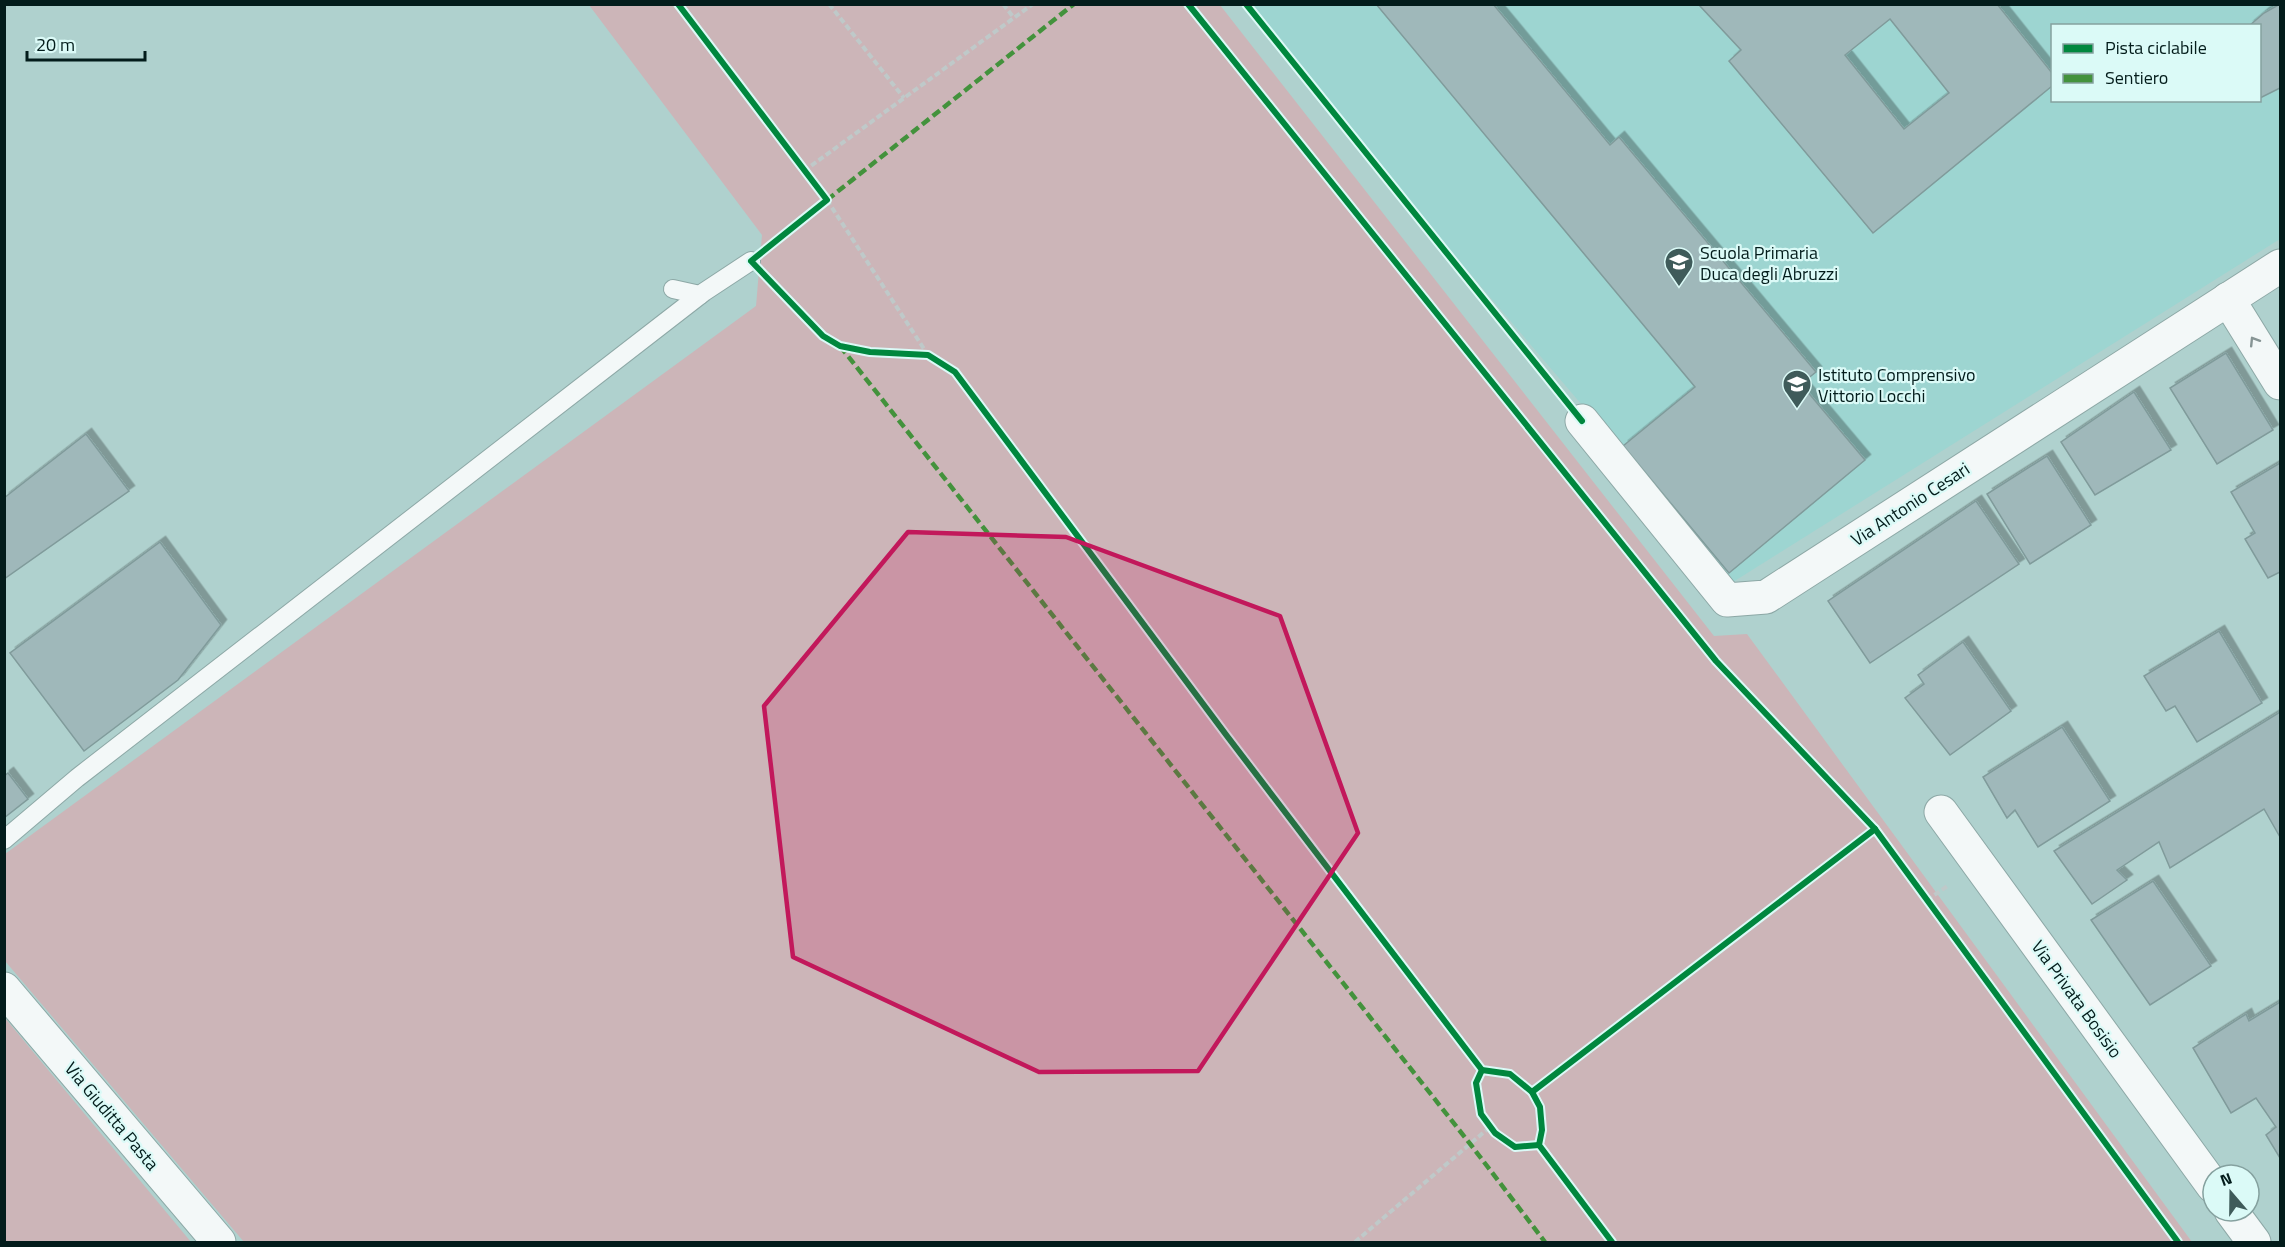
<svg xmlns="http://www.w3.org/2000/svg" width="2285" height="1247" font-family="'Titillium Web',sans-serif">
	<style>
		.built { fill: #9dd5d1; fill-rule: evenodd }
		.green { fill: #ccb5b8 }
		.building { fill: #9fb8ba; stroke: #809b9b; stroke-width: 1.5; fill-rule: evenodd; filter: url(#shadow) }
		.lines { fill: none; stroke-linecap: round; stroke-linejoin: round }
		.service-casing { stroke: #8da8a6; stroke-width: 20 }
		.minor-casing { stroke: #8da8a6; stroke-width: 35 }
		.path { stroke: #bfc9c9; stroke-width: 4; stroke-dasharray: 6 3; stroke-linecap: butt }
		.service { stroke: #f3f8f8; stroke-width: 18 }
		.minor { stroke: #f3f8f8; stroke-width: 33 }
		.quiet { stroke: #43923c; stroke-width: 4.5; stroke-dasharray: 9 4.5; stroke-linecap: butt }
		.cycleway-casing { stroke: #dbfaf7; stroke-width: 10 }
		.cycleway { stroke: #00873e; stroke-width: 6 }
		.oneway { stroke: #879595 }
		.marked { fill: #c2185b; fill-opacity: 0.2; stroke: #c2185b; stroke-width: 4.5; stroke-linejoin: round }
		.labels { text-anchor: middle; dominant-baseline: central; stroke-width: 4.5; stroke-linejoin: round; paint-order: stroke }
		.poi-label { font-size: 18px; fill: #031c1b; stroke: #dbfaf7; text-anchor: start }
		.street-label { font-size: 18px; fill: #031c1b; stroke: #dbfaf7 }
	</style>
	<defs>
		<filter id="shadow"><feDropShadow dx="5.5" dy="-5.5" stdDeviation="0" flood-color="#0004"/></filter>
	</defs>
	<rect width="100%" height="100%" fill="#afd1ce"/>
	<!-- built -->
	<path class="built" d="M 1241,5 L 2280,5 L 2280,239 L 1733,582 ZM 2052,26 L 2260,26 L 2260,100 L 2052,100 Z"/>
	<!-- green -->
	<g class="green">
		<polygon points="589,5 1220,5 1714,636 1747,634 2192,1242 244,1242 5,961 5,854 756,306 762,235"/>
		<polygon points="5,1018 191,1242 5,1242"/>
	</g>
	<!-- building -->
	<g class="building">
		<polygon points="1376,4 1493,4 1610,145 1619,137 1816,372 1801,384 1865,460 1729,573 1623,446 1695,387"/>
		<path d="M 1701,4 L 1997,4 L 2052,73 L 2052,86 L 1873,233 L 1729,61 L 1741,50 L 1700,6 ZM 1890,19 L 1949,93 L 1904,129 L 1845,55 Z"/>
		<polygon points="2280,4 2280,88 2260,98 2260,26 2249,26 2264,13"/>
		<polygon points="2226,353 2273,430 2217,464 2170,388"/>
		<polygon points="2134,392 2171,450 2095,495 2061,442"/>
		<polygon points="86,434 129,491 4,579 4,498"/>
		<polygon points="2047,456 2091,525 2030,564 1987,494"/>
		<polygon points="2280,463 2280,573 2280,572 2268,578 2245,539 2255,533 2231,492"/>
		<polygon points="1976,501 2019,564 1870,663 1828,601"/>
		<polygon points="160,542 221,625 178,680 84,751 10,653"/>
		<polygon points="2219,631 2262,703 2197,742 2175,706 2166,711 2144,676"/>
		<polygon points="1963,642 2011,711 1950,755 1905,698 1924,684 1918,675"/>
		<polygon points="2280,712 2280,837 2264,809 2170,868 2159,842 2117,870 2127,880 2092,904 2054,851"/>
		<polygon points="2062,727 2110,801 2038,847 2015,810 2007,818 1983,777"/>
		<polygon points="8,773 28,799 4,818 4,776"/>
		<polygon points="2153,881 2211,966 2150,1005 2091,920"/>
		<polygon points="2280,1002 2280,1158 2266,1135 2276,1127 2256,1098 2231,1113 2193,1048 2246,1014 2249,1021"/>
	</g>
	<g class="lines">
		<!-- service casing -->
		<g class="service-casing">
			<g id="service">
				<polyline points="673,289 700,295"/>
				<polyline points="4,840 77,778 704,292 751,261"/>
			</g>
		</g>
		<!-- minor casing -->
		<g class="minor-casing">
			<g id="minor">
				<polyline points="2228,299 2280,383"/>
				<polyline points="1582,421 1727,600 1766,597 2280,266"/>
				<polyline points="1941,812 2213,1186"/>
				<polyline points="4,989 219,1242"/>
				<polyline points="2231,1211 2254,1242"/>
			</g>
		</g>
		<!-- path -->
		<g class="path">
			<polyline points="829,4 904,98"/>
			<polyline points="1003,4 1014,18"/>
			<polyline points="804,171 1033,4"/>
			<polyline points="827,200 928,355"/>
			<polyline points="1927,900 1949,885"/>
			<polyline points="1355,1242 1490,1127"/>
		</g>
		<!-- service -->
		<use href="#service" class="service"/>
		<!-- minor -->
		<use href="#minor" class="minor"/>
		<!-- quiet -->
		<g class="quiet">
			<polyline points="827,200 1074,4"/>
			<polyline points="840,346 1471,1145 1545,1242"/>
		</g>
		<!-- cycleway casing -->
		<g class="cycleway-casing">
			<g id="cycleway">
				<polyline points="678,4 827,200 751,261 823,336 840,346 870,352 928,355 955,372 1227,736 1482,1070 1510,1074 1532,1092 1540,1107 1542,1130 1539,1145 1612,1242"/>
				<polyline points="1188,4 1716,661 1875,829 2178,1242"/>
				<polyline points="1246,4 1582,421"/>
				<polyline points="1482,1070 1476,1083 1481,1114 1495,1133 1515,1147 1539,1145"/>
				<polyline points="1532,1092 1875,829"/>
			</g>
		</g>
		<!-- cycleway -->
		<use href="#cycleway" class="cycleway"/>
	</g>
	<!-- one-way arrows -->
	<defs><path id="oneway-chevron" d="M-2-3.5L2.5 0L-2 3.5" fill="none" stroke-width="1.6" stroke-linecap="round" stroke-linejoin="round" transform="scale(1.5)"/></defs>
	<use class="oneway" href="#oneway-chevron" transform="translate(2254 341) rotate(-122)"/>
	<!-- marked area -->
	<path class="marked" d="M 908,532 L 1066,537 L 1280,616 L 1358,833 L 1198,1071 L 1039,1072 L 793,957 L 764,706 Z"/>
	<!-- icons -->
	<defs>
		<g id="school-pin" transform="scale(1.5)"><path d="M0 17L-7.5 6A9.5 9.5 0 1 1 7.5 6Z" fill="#3f5b5a" stroke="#dbfaf7"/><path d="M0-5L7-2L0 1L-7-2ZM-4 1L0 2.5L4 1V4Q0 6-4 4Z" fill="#fff"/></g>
	</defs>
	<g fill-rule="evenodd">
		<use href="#school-pin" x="1679" y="262"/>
		<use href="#school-pin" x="1797" y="384"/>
	</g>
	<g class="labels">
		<!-- poi labels -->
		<g class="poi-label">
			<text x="1700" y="252">Scuola Primaria<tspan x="1700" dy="21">Duca degli Abruzzi</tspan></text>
			<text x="1818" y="374">Istituto Comprensivo<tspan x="1818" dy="21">Vittorio Locchi</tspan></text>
		</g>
		<!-- street labels -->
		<g class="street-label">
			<text transform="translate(1910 504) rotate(-33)">Via Antonio Cesari</text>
			<text transform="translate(2077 999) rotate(54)">Via Privata Bosisio</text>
			<text transform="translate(112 1116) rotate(50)">Via Giuditta Pasta</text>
		</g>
	</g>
	<!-- border -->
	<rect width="2285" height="1247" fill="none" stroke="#031c1b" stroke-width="12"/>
	<!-- legend -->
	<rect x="2051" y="24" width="210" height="78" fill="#dbfaf7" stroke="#85a19f" stroke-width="1.5"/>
	<rect x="2063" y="44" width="30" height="9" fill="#00873e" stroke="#85a19f" stroke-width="1.5"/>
	<text x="2105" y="54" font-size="18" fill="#031c1b">Pista ciclabile</text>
	<rect x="2063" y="74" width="30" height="9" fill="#43923c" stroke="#85a19f" stroke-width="1.5"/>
	<text x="2105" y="84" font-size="18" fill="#031c1b">Sentiero</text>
	<!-- north arrow -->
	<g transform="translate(2231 1193) rotate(340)"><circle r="28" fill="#dbfaf7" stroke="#85a19f" stroke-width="1.5"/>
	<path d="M0-4.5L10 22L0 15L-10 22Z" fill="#3f5b5a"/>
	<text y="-9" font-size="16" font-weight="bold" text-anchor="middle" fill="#031c1b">N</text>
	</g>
	<!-- scale -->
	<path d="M27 51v9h118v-9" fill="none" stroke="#031c1b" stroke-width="3"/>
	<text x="36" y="51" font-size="18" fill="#031c1b" stroke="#dbfaf7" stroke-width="4.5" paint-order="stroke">20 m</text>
</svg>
